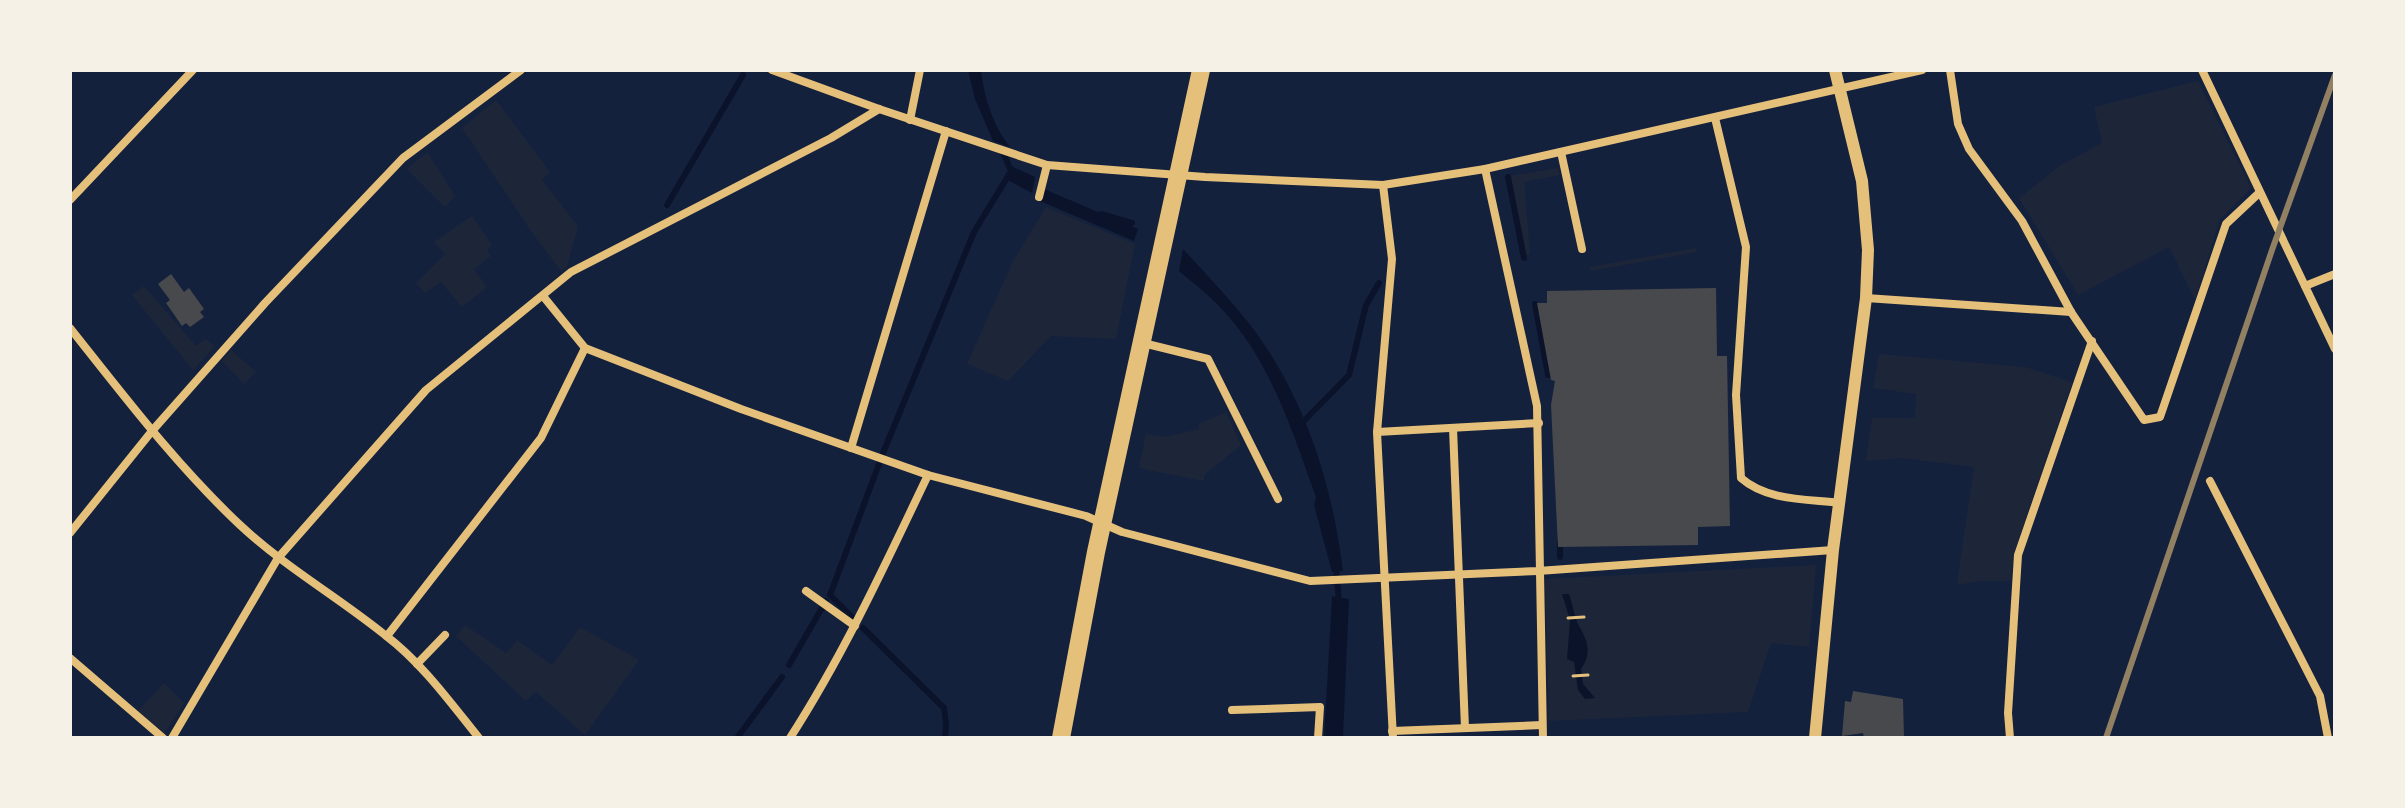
<svg xmlns="http://www.w3.org/2000/svg" width="2405" height="808" font-family="Figtree,sans-serif">
	<style>
		.green { fill: #1d2539 }
		.water { fill: #0b132b }
		.lines { fill: none; stroke-linecap: round; stroke-linejoin: round }
		.stream { stroke: #0b132b; stroke-width: 6 }
		.building { fill: #48494c }
		.path { stroke: #e5c07b; stroke-width: 3 }
		.minor { stroke: #e5c07b; stroke-width: 8 }
		.tertiary { stroke: #e5c07b; stroke-width: 12 }
		.trunk { stroke: #e5c07b; stroke-width: 18 }
		.rail { stroke: #918062; stroke-width: 6 }
	</style>
	<rect width="100%" height="100%" fill="#14213d"/>
	<!-- green -->
	<g class="green">
		<polygon points="2198,81 2251,188 2220,219 2195,300 2169,247 2078,295 2019,198 2061,165 2102,143 2094,107"/>
		<polygon points="496,100 550,172 542,180 578,226 567,267 561,271 531,231 462,128"/>
		<polygon points="427,152 455,196 445,207 407,169"/>
		<polygon points="1558,168 1560,175 1524,182 1530,254 1526,255 1510,176"/>
		<polygon points="1046,207 1135,244 1116,339 1051,336 1008,381 967,364 1013,261"/>
		<polygon points="472,216 492,245 487,250 491,256 474,269 487,287 462,307 441,282 425,293 416,283 445,254 434,242"/>
		<polygon points="1696,248 1697,252 1590,271 1590,267"/>
		<polygon points="144,286 196,346 206,339 215,346 193,370 132,295"/>
		<polygon points="231,350 256,372 244,384 222,361"/>
		<polygon points="1879,354 2025,367 2072,382 2015,551 2010,581 1981,581 1957,585 1974,467 1902,458 1866,461 1872,418 1915,418 1916,394 1873,388"/>
		<polygon points="1226,412 1241,445 1204,475 1204,481 1139,468 1146,434 1165,437 1199,429 1199,424"/>
		<polygon points="1816,565 1809,647 1771,643 1748,712 1549,721 1545,579"/>
		<polygon points="465,625 506,653 517,640 552,665 580,627 639,660 585,735 536,692 526,701 456,636"/>
		<polygon points="164,683 184,703 163,735 137,712"/>
	</g>
	<!-- water -->
	<g class="water">
		<path d="M 968,70 L 981,70 C 984,97 993,126 1010,147 L 993,141 L 975,99 Z"/>
		<polygon points="1011,166 1035,177 1032,193 1004,178"/>
		<polygon points="1044,189 1138,229 1134,241 1040,201"/>
		<path d="M 1183,249 C 1205,273 1228,297 1248,322 C 1304,394 1332,482 1343,571 L 1332,572 L 1314,505 L 1316,497 C 1292,431 1271,361 1221,308 C 1209,295 1193,283 1179,271 Z"/>
		<path d="M 1562,594 L 1569,594 C 1573,604 1574,617 1579,626 C 1588,641 1592,654 1581,669 L 1583,684 L 1595,698 L 1585,699 L 1578,690 L 1574,662 L 1567,659 L 1570,620 Z"/>
		<polygon points="1332,596 1349,599 1343,738 1324,738"/>
	</g>
	<g class="lines">
		<!-- stream -->
		<g class="stream">
			<polyline points="1002,150 1012,173"/>
			<polyline points="1508,177 1524,258"/>
			<polyline points="667,205 743,75"/>
			<polyline points="1101,214 1132,223"/>
			<polyline points="1535,304 1548,375"/>
			<polyline points="1299,426 1349,375 1366,305 1379,283"/>
			<polyline points="883,453 974,232 1010,173"/>
			<polyline points="1560,540 1560,557"/>
			<polyline points="1336,566 1339,603"/>
			<polyline points="853,618 830,595 879,464"/>
			<polyline points="863,628 944,708 946,724 945,738"/>
			<polyline points="789,665 826,601"/>
			<polyline points="737,738 782,677"/>
		</g>
	</g>
	<!-- building -->
	<g class="building">
		<polygon points="171,274 184,292 189,288 204,309 200,312 204,317 190,327 186,323 182,326 166,303 170,300 158,284"/>
		<polygon points="1716,288 1717,356 1727,356 1730,526 1698,527 1698,545 1558,547 1551,405 1555,381 1551,380 1537,303 1547,303 1547,291"/>
		<polygon points="1853,691 1903,699 1904,738 1864,738 1863,733 1842,736 1845,701 1851,702"/>
	</g>
	<g class="lines">
		<!-- path -->
		<g class="path">
			<polyline points="1568,618 1584,617"/>
			<polyline points="1573,676 1588,675"/>
		</g>
		<!-- minor -->
		<g class="minor">
			<polyline points="772,70 879,109 1047,165 1205,177 1383,185 1485,169 1922,70"/>
			<polyline points="1950,70 1958,124 1969,149 2022,221 2071,312 2144,420 2160,417 2226,224 2259,193"/>
			<polyline points="2202,70 2335,349"/>
			<path d="M 1715,118 L 1746,247 L 1736,395 L 1741,478 C 1767,501 1807,499 1840,503"/>
			<polyline points="910,120 920,70"/>
			<polyline points="1561,152 1582,249"/>
			<polyline points="1485,169 1537,406 1543,738"/>
			<polyline points="1383,185 1392,259 1377,432 1393,738"/>
			<polyline points="1039,197 1047,165"/>
			<polyline points="70,200 193,70"/>
			<polyline points="2305,286 2335,274"/>
			<polyline points="543,296 585,348 741,409 928,475 1086,516 1122,532 1310,581 1538,571 1833,550"/>
			<polyline points="1866,298 2071,312"/>
			<path d="M 70,328 C 124,396 177,466 240,525 C 285,567 338,597 385,635 C 422,663 450,702 479,738"/>
			<polyline points="1143,343 1208,359 1278,499"/>
			<polyline points="1453,428 1465,728"/>
			<polyline points="1377,432 1539,423"/>
			<polyline points="851,448 946,131"/>
			<polyline points="2210,481 2320,696 2328,738"/>
			<polyline points="70,533 152,431 265,303 403,158 521,70"/>
			<polyline points="806,591 855,626"/>
			<polyline points="387,636 541,438 585,348"/>
			<polyline points="70,658 163,738"/>
			<polyline points="417,664 445,635"/>
			<polyline points="1232,710 1320,707 1318,738"/>
			<polyline points="1392,731 1542,725"/>
			<polyline points="172,738 278,558 426,390 571,272 831,138 879,109"/>
			<path d="M 790,738 C 844,654 885,565 928,475"/>
			<polyline points="2010,738 2008,713 2018,555 2092,341"/>
		</g>
		<!-- tertiary -->
		<polyline class="tertiary" points="1815,738 1833,550 1866,298 1868,250 1862,181 1835,70"/>
		<!-- trunk -->
		<polyline class="trunk" points="1061,738 1096,552 1201,70"/>
		<!-- rail -->
		<polyline class="rail" points="2106,738 2272,250 2335,75"/>
	</g>
	<!-- border -->
	<rect width="2405" height="808" fill="none" stroke="#f6f1e7" stroke-width="144"/>
</svg>
